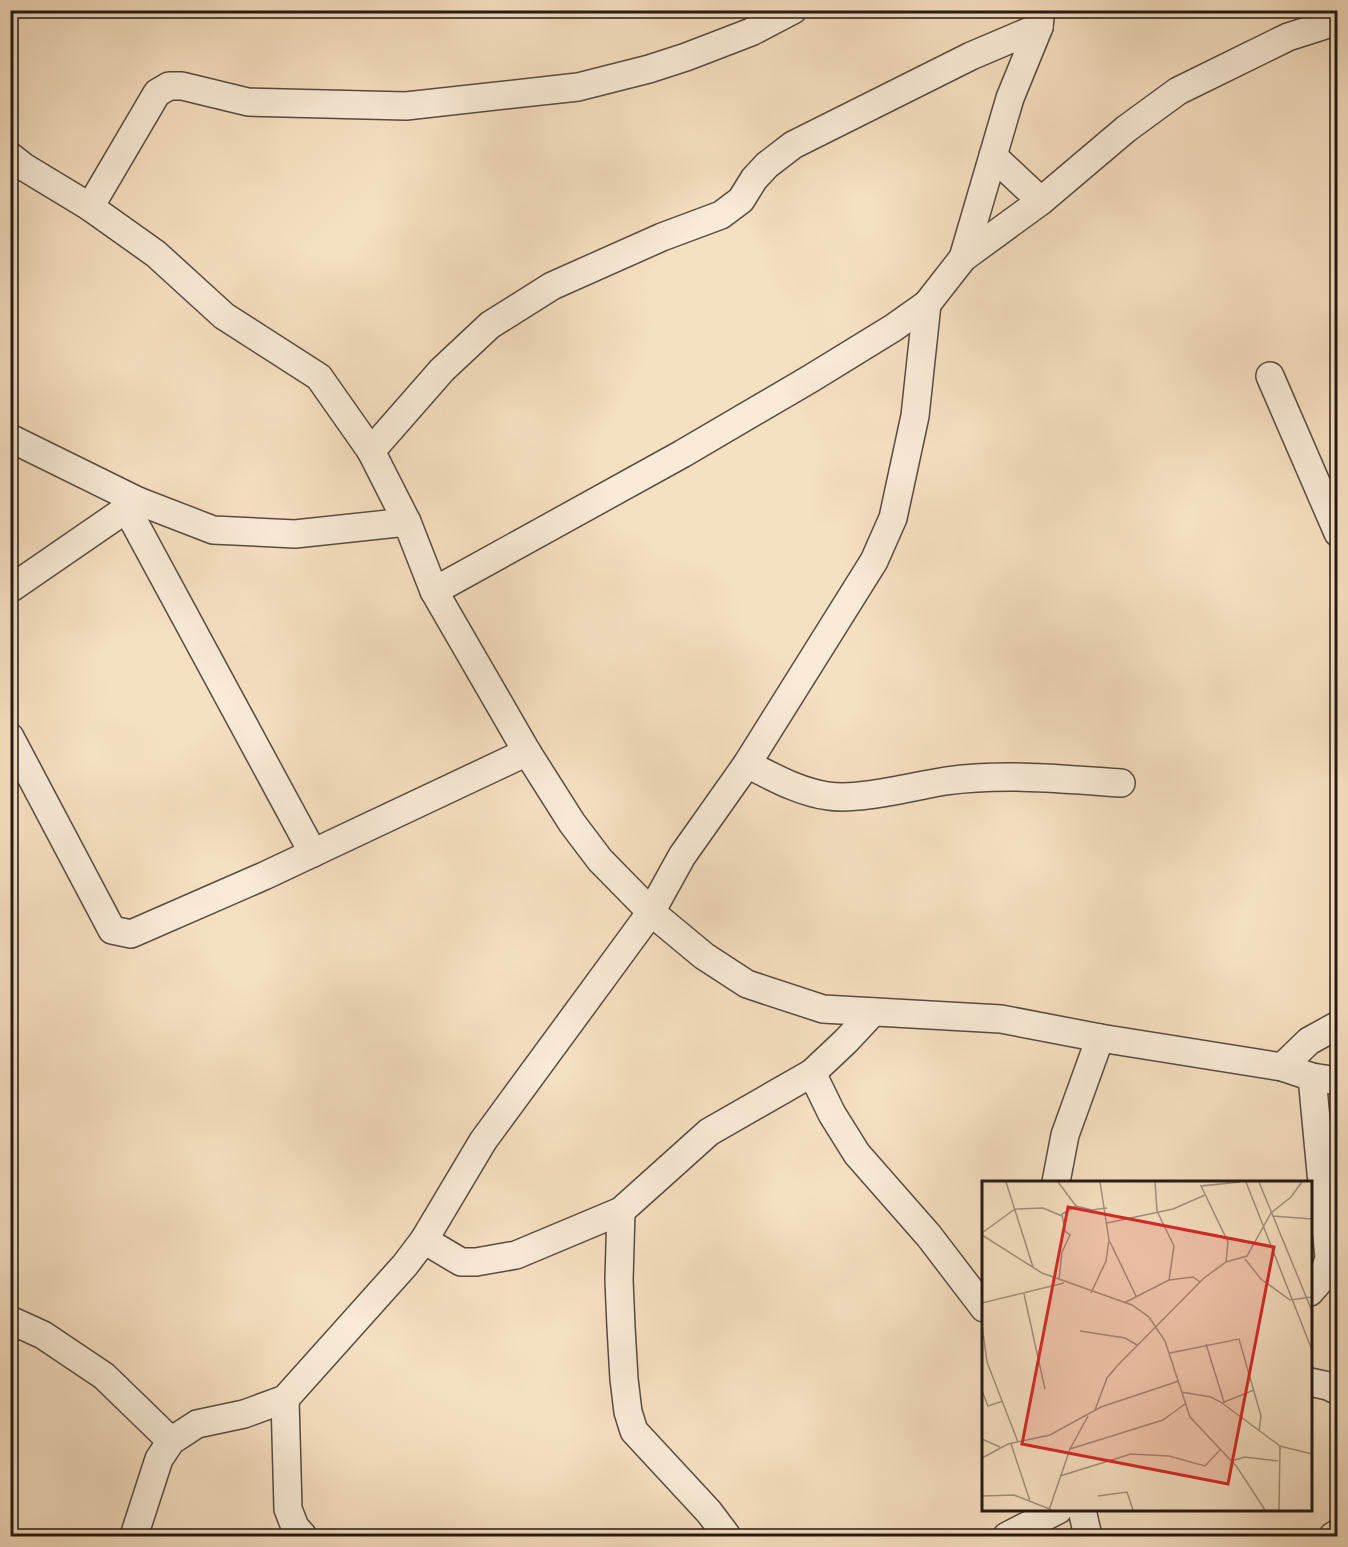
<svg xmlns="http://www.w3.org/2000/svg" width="1348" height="1547" font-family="'IM FELL Double Pica',serif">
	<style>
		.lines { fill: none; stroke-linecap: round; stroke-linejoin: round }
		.street-casing { stroke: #594b40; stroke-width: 30 }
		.street { stroke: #f9ebd7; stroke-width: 27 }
		.inset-road { fill: none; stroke: #a2907c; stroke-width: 1.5 }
		.view { fill: #d62828; fill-opacity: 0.15; stroke: #d62828; stroke-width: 3 }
		.inset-edge { fill: none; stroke: #251914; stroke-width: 3 }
	</style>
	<rect width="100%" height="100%" fill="#f6e0c2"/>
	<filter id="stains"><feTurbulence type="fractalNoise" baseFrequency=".00333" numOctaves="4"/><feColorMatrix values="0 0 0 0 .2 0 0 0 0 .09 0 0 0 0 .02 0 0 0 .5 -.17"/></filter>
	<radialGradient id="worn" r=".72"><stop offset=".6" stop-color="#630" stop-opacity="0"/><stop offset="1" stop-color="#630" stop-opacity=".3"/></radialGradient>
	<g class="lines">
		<!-- street casing -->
		<g class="street-casing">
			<g id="street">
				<polyline points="10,156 24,167 90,207 156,254 224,316 319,377 371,451 407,522 434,591 527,752 572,823 600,860 651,912 704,956 747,984 823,1009 1001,1019 1100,1038 1282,1067 1312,1077 1338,1081"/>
				<polyline points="993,156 1041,201"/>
				<polyline points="90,207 157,93 169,86 182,86 248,102 406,106 578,87 649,69 686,57 751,32 793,10"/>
				<polyline points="963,258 1010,98 1039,27 1040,18"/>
				<polyline points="1270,376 1338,533"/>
				<polyline points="10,438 138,501"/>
				<polyline points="371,451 442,370 490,325 552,286 662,237 721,215 741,200 754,179 767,165 793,145 971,56 1039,27"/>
				<polyline points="127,509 313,853"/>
				<polyline points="10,589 138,501 213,530 295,534 407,522"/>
				<polyline points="434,591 682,454 810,379 893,328 927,304 963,258 1041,201 1126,129 1178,91 1288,37 1338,21"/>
				<polyline points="10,737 112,930 131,934 264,876 527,752"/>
				<path d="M 747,764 C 773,777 799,792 828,796 C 859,801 913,786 946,781 C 1004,773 1063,779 1121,783"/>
				<polyline points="1282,1067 1309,1041 1338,1025"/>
				<polyline points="812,1073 832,1114 857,1154 929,1236 984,1308"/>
				<polyline points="1056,1182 1065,1135 1100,1038"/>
				<polyline points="621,1211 619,1280 621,1327 624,1379 628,1412 634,1431 709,1512 727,1536"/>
				<polyline points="424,1240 461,1262 476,1262 516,1255 621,1211 709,1132 812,1073 846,1041 873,1012"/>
				<polyline points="1310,1292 1323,1277 1329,1258 1312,1077"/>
				<polyline points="10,1320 43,1335 104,1376 171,1441"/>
				<polyline points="1310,1382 1328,1386 1338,1391"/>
				<polyline points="285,1399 288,1509 295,1527 303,1536"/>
				<polyline points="1082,1510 1088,1536"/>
				<polyline points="134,1536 159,1459 171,1441 197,1424 244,1414 285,1399 405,1265 424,1240 483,1141 651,912 682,856 747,764 874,561 893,518 915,416 927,304"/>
				<polyline points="1007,1536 1058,1510"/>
				<polyline points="1333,1536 1338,1533"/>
			</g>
		</g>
		<!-- street -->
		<use href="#street" class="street"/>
	</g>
	<!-- overview -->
	<g transform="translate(982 1181)">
		<rect width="330" height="330" fill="#f6e0c2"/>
		<path class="inset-road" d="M 24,1 L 51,86M 76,1 L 94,25M 173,1 L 175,30 L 192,65 L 187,99M 264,1 L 330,169M 277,1 L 330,130M 291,35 L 330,38M 125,42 L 191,28 L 223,14M 0,52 L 33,28 L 61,27 L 80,35M 0,54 L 60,92 L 150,124 L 167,136 L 183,160 L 208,236 L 255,286 L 283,329M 128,61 L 154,115M 263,78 L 279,98 L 308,119 L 330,116M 244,81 L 246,61 L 219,5 L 258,1M 77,99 L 80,71 L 88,54 L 83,50 L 80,33 L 94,25 L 110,29 L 125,27M 109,112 L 124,80 L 127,59 L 118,1M 42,113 L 63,208M 0,122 L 82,102M 142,122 L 187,99 L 211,96 L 218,101M 0,144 L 5,181 L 36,261M 98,150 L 143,157 L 155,164M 224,163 L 242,221M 188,172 L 257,158 L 279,235 L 277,250M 0,210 L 6,225 L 21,220M 199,211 L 229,216 L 240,222 L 272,209M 240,222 L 298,265 L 330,273M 113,229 L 125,197 L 136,184 L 222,97 L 244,81 L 265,75 L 289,32 L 309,16 L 320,1M 0,258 L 18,266M 29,263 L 48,320M 88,268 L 181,239 L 203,223M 0,277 L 26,263 L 68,254 L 119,226 L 197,200M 250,280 L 262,276 L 296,280M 78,295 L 149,273 L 187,275 L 223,285 L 238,269M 0,315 L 32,314 L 70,329M 116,315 L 145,311 L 151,329M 67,329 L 88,268 L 106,235M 297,329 L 298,265"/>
		<path class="view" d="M 86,26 L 292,66 L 246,303 L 40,263 Z"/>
		<rect width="330" height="330" class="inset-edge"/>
	</g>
	<!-- margin -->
	<rect width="1348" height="1547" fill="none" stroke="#f6e0c2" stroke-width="36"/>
	<rect x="12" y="12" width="1324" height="1523" fill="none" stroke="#251914" stroke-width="3"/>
	<rect x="18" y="18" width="1312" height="1511" fill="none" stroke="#251914" stroke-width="1.5"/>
	<rect width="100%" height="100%" filter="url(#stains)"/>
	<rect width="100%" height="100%" fill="url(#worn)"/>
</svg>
